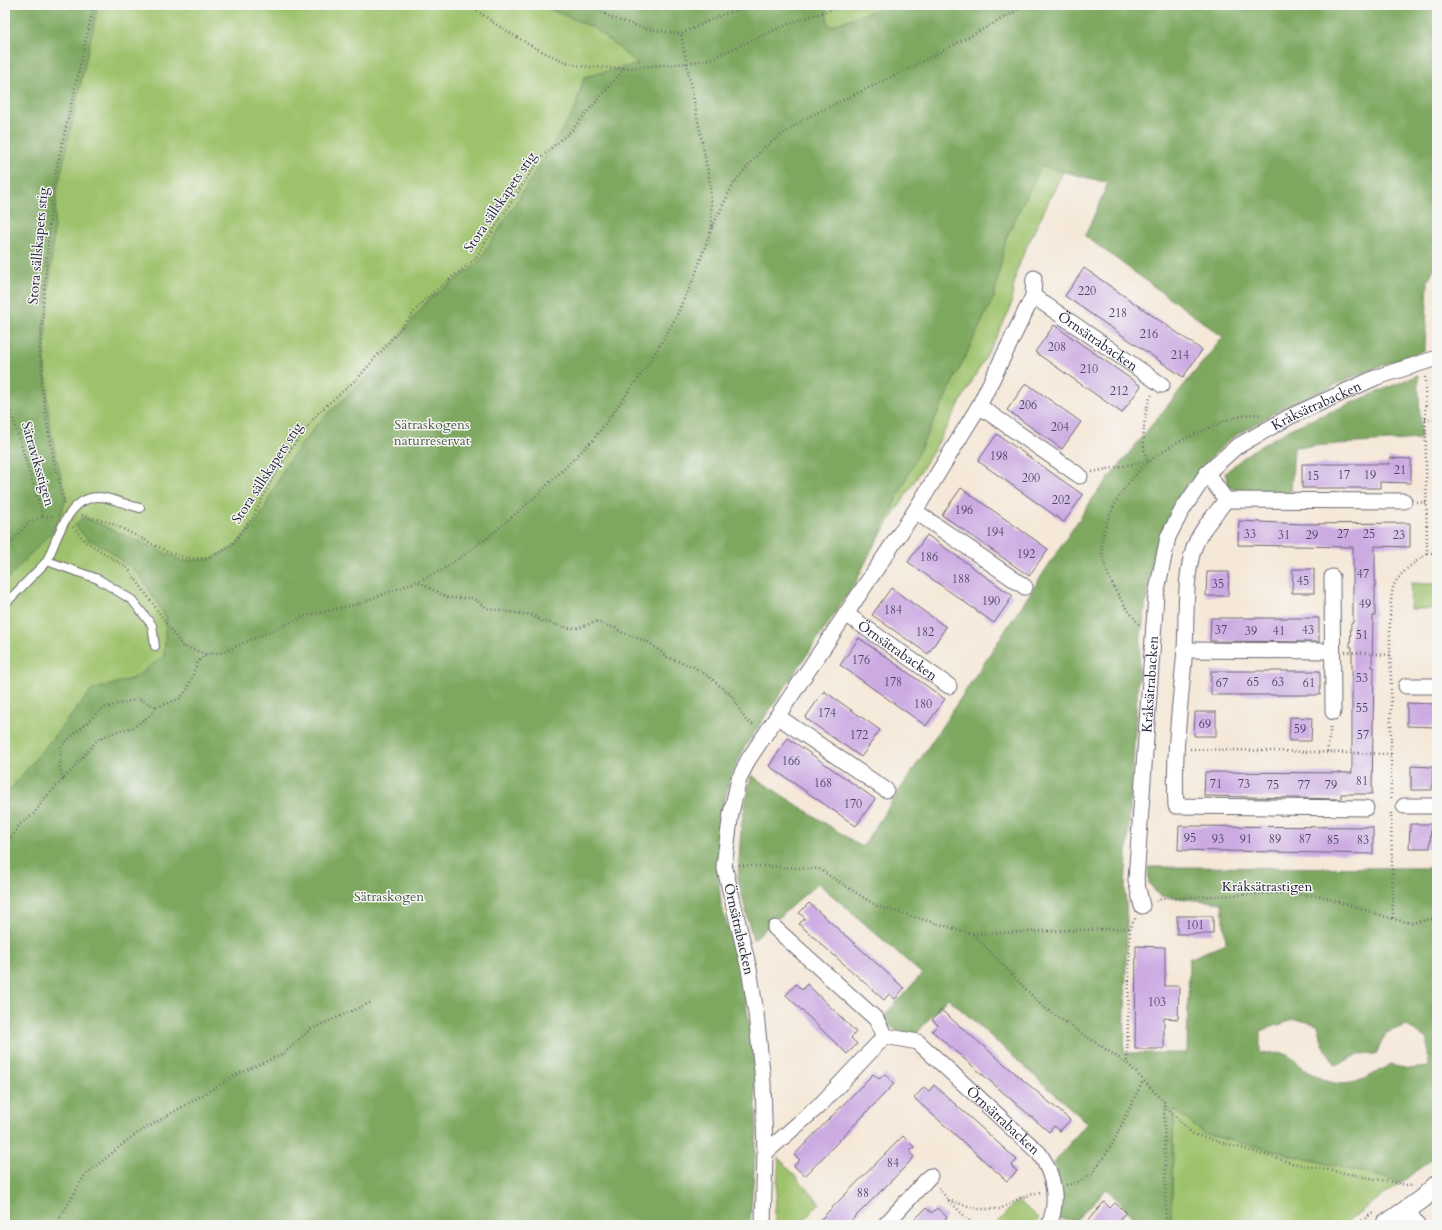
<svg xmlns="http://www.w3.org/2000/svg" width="1442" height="1230" font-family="Cardo,serif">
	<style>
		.green { fill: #9ec26c; stroke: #607254 }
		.forest { fill: #7ea860; stroke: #50654e; fill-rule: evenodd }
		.building { fill: #ccabe3 }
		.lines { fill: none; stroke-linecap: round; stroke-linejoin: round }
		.service-casing { stroke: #6c6772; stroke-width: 10 }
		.minor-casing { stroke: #6c6772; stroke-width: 17 }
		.tertiary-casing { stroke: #6c6772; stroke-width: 21 }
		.path { stroke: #6c6772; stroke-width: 2.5; stroke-dasharray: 1 3; stroke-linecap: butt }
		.service { stroke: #fff; stroke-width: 8 }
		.minor { stroke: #fff; stroke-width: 15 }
		.tertiary { stroke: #fff; stroke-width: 19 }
		.labels { text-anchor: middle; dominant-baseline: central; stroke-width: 3; stroke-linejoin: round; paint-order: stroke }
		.number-label { font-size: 12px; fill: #4c4465 }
		.street-label { font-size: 14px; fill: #22223b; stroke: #f6f6f2 }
		.park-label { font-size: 14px; fill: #4d5a4c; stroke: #f6f6f2 }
	</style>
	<rect width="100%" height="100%" fill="#f6f6f2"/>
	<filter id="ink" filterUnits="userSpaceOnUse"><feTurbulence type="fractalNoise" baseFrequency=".025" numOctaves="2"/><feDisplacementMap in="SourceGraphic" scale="8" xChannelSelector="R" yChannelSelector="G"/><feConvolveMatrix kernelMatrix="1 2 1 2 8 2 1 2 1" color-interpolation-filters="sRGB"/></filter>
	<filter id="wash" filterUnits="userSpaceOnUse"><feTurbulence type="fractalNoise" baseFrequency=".012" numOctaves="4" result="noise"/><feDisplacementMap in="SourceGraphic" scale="16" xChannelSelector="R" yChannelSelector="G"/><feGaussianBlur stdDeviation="0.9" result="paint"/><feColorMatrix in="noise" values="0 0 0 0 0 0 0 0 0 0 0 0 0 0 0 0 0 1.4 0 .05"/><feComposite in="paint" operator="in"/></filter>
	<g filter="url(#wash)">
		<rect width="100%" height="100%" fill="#f5e8d8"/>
		<!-- green -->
		<g class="green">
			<polygon points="5,5 1144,5 1025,250 1016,273 1010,309 996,338 934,450 873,547 5,1225"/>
			<polygon points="1411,583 1437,584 1437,609 1410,609"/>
			<polygon points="1174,1108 1204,1134 1402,1182 1342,1225 1171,1225"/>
			<polygon points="779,1158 820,1203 799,1225 774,1225"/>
			<polygon points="1018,1200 1039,1219 1033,1225 995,1225"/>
		</g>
		<!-- forest -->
		<g class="forest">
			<polygon points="5,5 98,5 57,191 44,352 49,423 66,500 55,528 5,582"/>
			<path d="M 540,5 L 826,5 L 828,24 L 831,26 L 888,5 L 1437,5 L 1437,263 L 1428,280 L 1425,350 L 1370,370 L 1282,408 L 1230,439 L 1200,469 L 1172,508 L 1152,563 L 1141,635 L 1125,887 L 1127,922 L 1124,1053 L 1187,1053 L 1189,959 L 1226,943 L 1222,903 L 1159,896 L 1149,883 L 1148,867 L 1437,868 L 1437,1155 L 1402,1182 L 1204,1134 L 1174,1109 L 1171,1225 L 1141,1225 L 1107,1189 L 1076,1220 L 1057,1219 L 1060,1196 L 1054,1162 L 1087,1123 L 948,998 L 915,1035 L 895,1030 L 882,1018 L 922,974 L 818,883 L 753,940 L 738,879 L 741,827 L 751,775 L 862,847 L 1095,495 L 1223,337 L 1085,236 L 1108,183 L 1041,166 L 1006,238 L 994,297 L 856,582 L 744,748 L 730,779 L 722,809 L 717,863 L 721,904 L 740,970 L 753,1043 L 757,1130 L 750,1225 L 5,1225 L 5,796 L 92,690 L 134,678 L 164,656 L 166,618 L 140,575 L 107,549 L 86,538 L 75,525 L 83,517 L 183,561 L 211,559 L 235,546 L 260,517 L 286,465 L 318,423 L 368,376 L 428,300 L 477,264 L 575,109 L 584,77 L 638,64 L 594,28 ZM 1296,1019 L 1318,1025 L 1323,1045 L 1336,1065 L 1358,1055 L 1376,1054 L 1386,1033 L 1406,1025 L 1428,1040 L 1428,1067 L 1409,1069 L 1390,1065 C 1357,1084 1341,1093 1306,1070 C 1300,1066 1294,1058 1287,1055 C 1280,1051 1268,1056 1260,1052 L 1260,1031 Z"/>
			<polygon points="1418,375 1421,439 1294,447 1291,492 1238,491 1229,487 1225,473 1250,452 1294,427"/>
		</g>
		<g id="blocks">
			<!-- building -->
			<g class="building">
				<polygon points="1084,268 1202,350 1183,377 1065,296"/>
				<polygon points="1054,325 1141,386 1122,413 1035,352"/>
				<polygon points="1026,383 1081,422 1062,449 1007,410"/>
				<polygon points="997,434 1083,495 1064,522 978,461"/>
				<polygon points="1389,458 1411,459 1411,483 1380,482 1380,488 1302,488 1302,464 1389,464"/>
				<polygon points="961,488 1048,549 1029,576 942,515"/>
				<polygon points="1239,521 1302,524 1410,523 1410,547 1375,546 1375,616 1373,616 1372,667 1374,667 1372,794 1341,794 1341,799 1204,796 1205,772 1352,773 1352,647 1350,647 1351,623 1353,623 1353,547 1238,545"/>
				<polygon points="927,535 1013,596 994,623 908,562"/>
				<polygon points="1293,569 1314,569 1314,593 1292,593"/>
				<polygon points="1207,572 1229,572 1228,596 1206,596"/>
				<polygon points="891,588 946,627 928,654 872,615"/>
				<polygon points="1211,618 1319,618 1319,642 1210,641"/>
				<polygon points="859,638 945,699 926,726 840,665"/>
				<rect x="1211" y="671" width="109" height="24"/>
				<polygon points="824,691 880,730 861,757 805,718"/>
				<polygon points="1407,703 1437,704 1437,727 1407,726"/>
				<polygon points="1195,712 1216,712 1216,736 1194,736"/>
				<polygon points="1290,717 1312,718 1311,741 1289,741"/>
				<polygon points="788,738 875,799 856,826 769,766"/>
				<polygon points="1411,766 1433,767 1432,790 1411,790"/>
				<polygon points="1410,824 1431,824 1430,848 1409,848"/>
				<polygon points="1179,826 1373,827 1373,854 1178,850"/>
				<polygon points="809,903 904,988 895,999 889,994 884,1000 799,924 805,918 799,913"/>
				<rect x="1177" y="916" width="36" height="18"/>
				<polygon points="1136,946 1165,947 1165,986 1179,986 1178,1019 1164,1018 1164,1049 1135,1049"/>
				<polygon points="796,984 802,990 807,984 856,1032 851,1038 857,1044 847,1054 786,995"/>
				<polygon points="941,1010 1070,1120 1060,1131 1054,1126 1049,1132 932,1031 938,1025 932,1020"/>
				<polygon points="873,1074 879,1079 885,1074 894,1084 805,1176 794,1166 800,1160 794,1155"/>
				<polygon points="934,1085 1017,1160 1011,1166 1017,1171 1007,1181 914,1098 924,1087 929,1091"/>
				<polygon points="903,1136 914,1147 909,1151 914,1157 905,1167 847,1225 815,1225"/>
				<polygon points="1104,1202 1110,1208 1115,1203 1126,1212 1115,1225 1084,1225"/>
				<polygon points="926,1208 932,1213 937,1208 947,1217 942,1223 945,1225 909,1225"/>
			</g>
		</g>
	</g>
	<g filter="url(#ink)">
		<use href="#blocks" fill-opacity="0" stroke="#6c6772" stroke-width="1"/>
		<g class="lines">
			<!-- service casing -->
			<g class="service-casing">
				<g id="service">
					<path d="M 47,561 C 57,539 68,497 98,497 C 107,496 130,506 140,508"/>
					<polyline points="5,604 47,561 98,579 132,600 152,625 155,646"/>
				</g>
			</g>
			<!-- minor casing -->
			<g class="minor-casing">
				<g id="minor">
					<path id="s1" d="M 1033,296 L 1162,385"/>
					<polyline points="979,406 1080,476"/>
					<path d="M 1207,473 L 1226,500 C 1215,515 1200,530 1194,548 C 1184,577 1187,617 1185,648 C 1181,701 1173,753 1176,806 L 1366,808"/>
					<polyline points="1226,500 1404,501"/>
					<polyline points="915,511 1025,587"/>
					<polyline points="1332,577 1333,712"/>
					<path id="s2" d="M 846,614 L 949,686"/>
					<polyline points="1185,650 1332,651"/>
					<polyline points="1406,686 1437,686"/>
					<polyline points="777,716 886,790"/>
					<polyline points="1404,806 1437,806"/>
					<path id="s3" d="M 1142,906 L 1136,880 L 1156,595 L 1168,537 L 1181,512 L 1207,473 L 1236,447 L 1289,417 L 1377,377 L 1437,358"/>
					<polyline points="775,928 876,1019 885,1036"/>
					<path id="s4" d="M 765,1153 L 822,1103 L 885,1036 L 918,1042 L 1039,1153 C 1054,1174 1059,1201 1049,1225"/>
					<polyline points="1408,1210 1417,1225"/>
					<polyline points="763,1225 765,1153 763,1082 756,1013 749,969 724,865 731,813 739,779 748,760 915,511 979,406 1033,296 1034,278"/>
					<polyline points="885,1225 930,1176"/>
				</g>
			</g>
			<!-- tertiary casing -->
			<g class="tertiary-casing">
				<polyline id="tertiary" points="1385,1225 1422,1199 1437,1185"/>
			</g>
			<!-- path -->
			<g class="path">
				<path d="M 471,5 C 491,24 550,59 576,65 C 592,68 609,68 625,68"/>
				<polyline points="587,5 612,18 647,29 681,34 721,15 755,5"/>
				<polyline points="712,227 734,183 763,148 804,119 918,64 1013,13 1023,5"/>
				<polyline points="1425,377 1427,553 1437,553"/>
				<polyline points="5,392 43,517 29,522 5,549"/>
				<polyline points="1425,419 1437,420"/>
				<path d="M 1092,472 L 1148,461 C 1140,452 1144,404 1152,395"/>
				<polyline points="1417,502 1427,503"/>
				<polyline points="65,503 54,461 45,413 40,350 52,188 94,5"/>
				<polyline points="82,515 111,523 168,552 187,558 208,558 230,547 253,517 273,477 293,445 319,412 359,377 427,297 474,260 540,158 572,130 625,68 688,63 710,59 795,21 847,5"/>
				<polyline points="43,517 55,516"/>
				<polyline points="73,527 85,541 128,568 182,646 206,654 223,652 305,616 358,604 418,581 442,570 486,539 535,497 593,440 646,368 673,323 694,278 712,227 710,183 681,34"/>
				<polyline points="419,582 448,598 472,598 489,609 531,615 542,621 569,628 578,628 596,622 615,628 621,632 650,643 667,657 694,667 708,676 731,695 746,720 755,726"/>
				<path d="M 1139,624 C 1122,604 1104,576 1102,549 C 1101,539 1105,526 1109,517 C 1128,472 1159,449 1202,431 C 1220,423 1243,411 1263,415"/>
				<polyline points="1345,652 1391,655"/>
				<path d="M 1391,684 C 1391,662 1387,604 1394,585 C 1400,572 1416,562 1427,553"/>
				<polyline points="1391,689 1391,798"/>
				<polyline points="1190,749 1391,754"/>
				<polyline points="1327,752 1331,725"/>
				<polyline points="63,779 60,767 61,746 103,708 139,699 157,707"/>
				<polyline points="1391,813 1393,919"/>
				<polyline points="5,842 13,835 20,824 33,815 45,798 71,771 98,739 118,731 134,727 149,716 157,707 179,699 188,689 197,663 206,654"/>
				<polyline points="739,865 819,869 877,906 973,934 1130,928 1136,917"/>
				<polyline points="1156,901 1164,898 1285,893 1320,896 1393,919 1411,923 1437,918"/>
				<polyline points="1130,928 1127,1063 1164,1102 1166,1225"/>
				<polyline points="973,934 1043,1007 1126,1063"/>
				<polyline points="1164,1105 1193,1134 1292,1163 1412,1186"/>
				<polyline points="1066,1185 1076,1183 1092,1174 1112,1145 1143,1080"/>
				<polyline points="939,1188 948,1200 974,1225"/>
				<polyline points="948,1200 977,1209 1000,1209 1020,1198 1040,1192"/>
				<polyline points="56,1225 85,1175 133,1136 238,1074 283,1054 311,1029 372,1002"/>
				<polyline points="1355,1225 1373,1213"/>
			</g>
			<!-- service -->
			<use href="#service" class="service"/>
			<!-- minor -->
			<use href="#minor" class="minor"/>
			<!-- tertiary -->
			<use href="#tertiary" class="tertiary"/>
		</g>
	</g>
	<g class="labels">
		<!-- number labels -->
		<g class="number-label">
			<text x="1087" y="291">220</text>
			<text x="1118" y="313">218</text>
			<text x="1149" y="334">216</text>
			<text x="1057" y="347">208</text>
			<text x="1180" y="355">214</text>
			<text x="1089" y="369">210</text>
			<text x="1119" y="391">212</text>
			<text x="1028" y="405">206</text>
			<text x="1060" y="427">204</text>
			<text x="999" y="456">198</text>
			<text x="1400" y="470">21</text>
			<text x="1344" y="475">17</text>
			<text x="1370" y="475">19</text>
			<text x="1313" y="476">15</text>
			<text x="1031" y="478">200</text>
			<text x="1061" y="500">202</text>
			<text x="964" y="510">196</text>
			<text x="995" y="532">194</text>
			<text x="1250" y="534">33</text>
			<text x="1343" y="534">27</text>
			<text x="1369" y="534">25</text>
			<text x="1284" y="535">31</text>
			<text x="1312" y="535">29</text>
			<text x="1399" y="535">23</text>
			<text x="1026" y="554">192</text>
			<text x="929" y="557">186</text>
			<text x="1363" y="574">47</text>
			<text x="961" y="579">188</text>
			<text x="1303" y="581">45</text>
			<text x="1218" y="584">35</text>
			<text x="991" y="601">190</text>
			<text x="1365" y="604">49</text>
			<text x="893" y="610">184</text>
			<text x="1221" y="630">37</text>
			<text x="1308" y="630">43</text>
			<text x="1251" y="631">39</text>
			<text x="1279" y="631">41</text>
			<text x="925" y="632">182</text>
			<text x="1362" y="635">51</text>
			<text x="861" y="660">176</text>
			<text x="1362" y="678">53</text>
			<text x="893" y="682">178</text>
			<text x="1253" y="682">65</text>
			<text x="1278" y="682">63</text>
			<text x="1222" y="683">67</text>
			<text x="1309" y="683">61</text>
			<text x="923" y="704">180</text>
			<text x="1362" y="708">55</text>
			<text x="827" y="713">174</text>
			<text x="1205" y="724">69</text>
			<text x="1300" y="729">59</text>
			<text x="859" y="735">172</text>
			<text x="1363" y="735">57</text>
			<text x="791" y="761">166</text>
			<text x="1362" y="781">81</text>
			<text x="823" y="783">168</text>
			<text x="1216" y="784">71</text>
			<text x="1244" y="784">73</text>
			<text x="1273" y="785">75</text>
			<text x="1304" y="785">77</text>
			<text x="1331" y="785">79</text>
			<text x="853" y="804">170</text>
			<text x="1190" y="838">95</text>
			<text x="1218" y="839">93</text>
			<text x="1246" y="839">91</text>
			<text x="1275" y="839">89</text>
			<text x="1305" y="839">87</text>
			<text x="1333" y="840">85</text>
			<text x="1363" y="840">83</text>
			<text x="1195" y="925">101</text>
			<text x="1157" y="1002">103</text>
			<text x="893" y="1163">84</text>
			<text x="863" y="1193">88</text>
		</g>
		<!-- street labels -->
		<g class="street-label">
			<text transform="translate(500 202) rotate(-56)">Stora sällskapets stig</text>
			<text transform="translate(38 246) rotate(-85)">Stora sällskapets stig</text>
			<text stroke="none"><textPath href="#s1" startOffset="79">Örnsätrabacken</textPath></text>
			<text stroke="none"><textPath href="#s3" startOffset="576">Kråksätrabacken</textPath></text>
			<text transform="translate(38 464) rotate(74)">Sätraviksstigen</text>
			<text transform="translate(267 473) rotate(-57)">Stora sällskapets stig</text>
			<text stroke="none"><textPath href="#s2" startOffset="63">Örnsätrabacken</textPath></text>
			<text stroke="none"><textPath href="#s3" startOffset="223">Kråksätrabacken</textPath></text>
			<text x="1267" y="886">Kråksätrastigen</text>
			<text transform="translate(739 929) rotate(77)">Örnsätrabacken</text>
			<text stroke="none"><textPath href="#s4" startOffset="317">Örnsätrabacken</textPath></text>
		</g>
		<!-- park labels -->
		<g class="park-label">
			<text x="432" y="424">Sätraskogens<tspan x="432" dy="16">naturreservat</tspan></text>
			<text x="389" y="896">Sätraskogen</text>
		</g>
	</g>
	<!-- margin -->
	<rect width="1442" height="1230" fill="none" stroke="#f6f6f2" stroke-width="20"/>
</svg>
